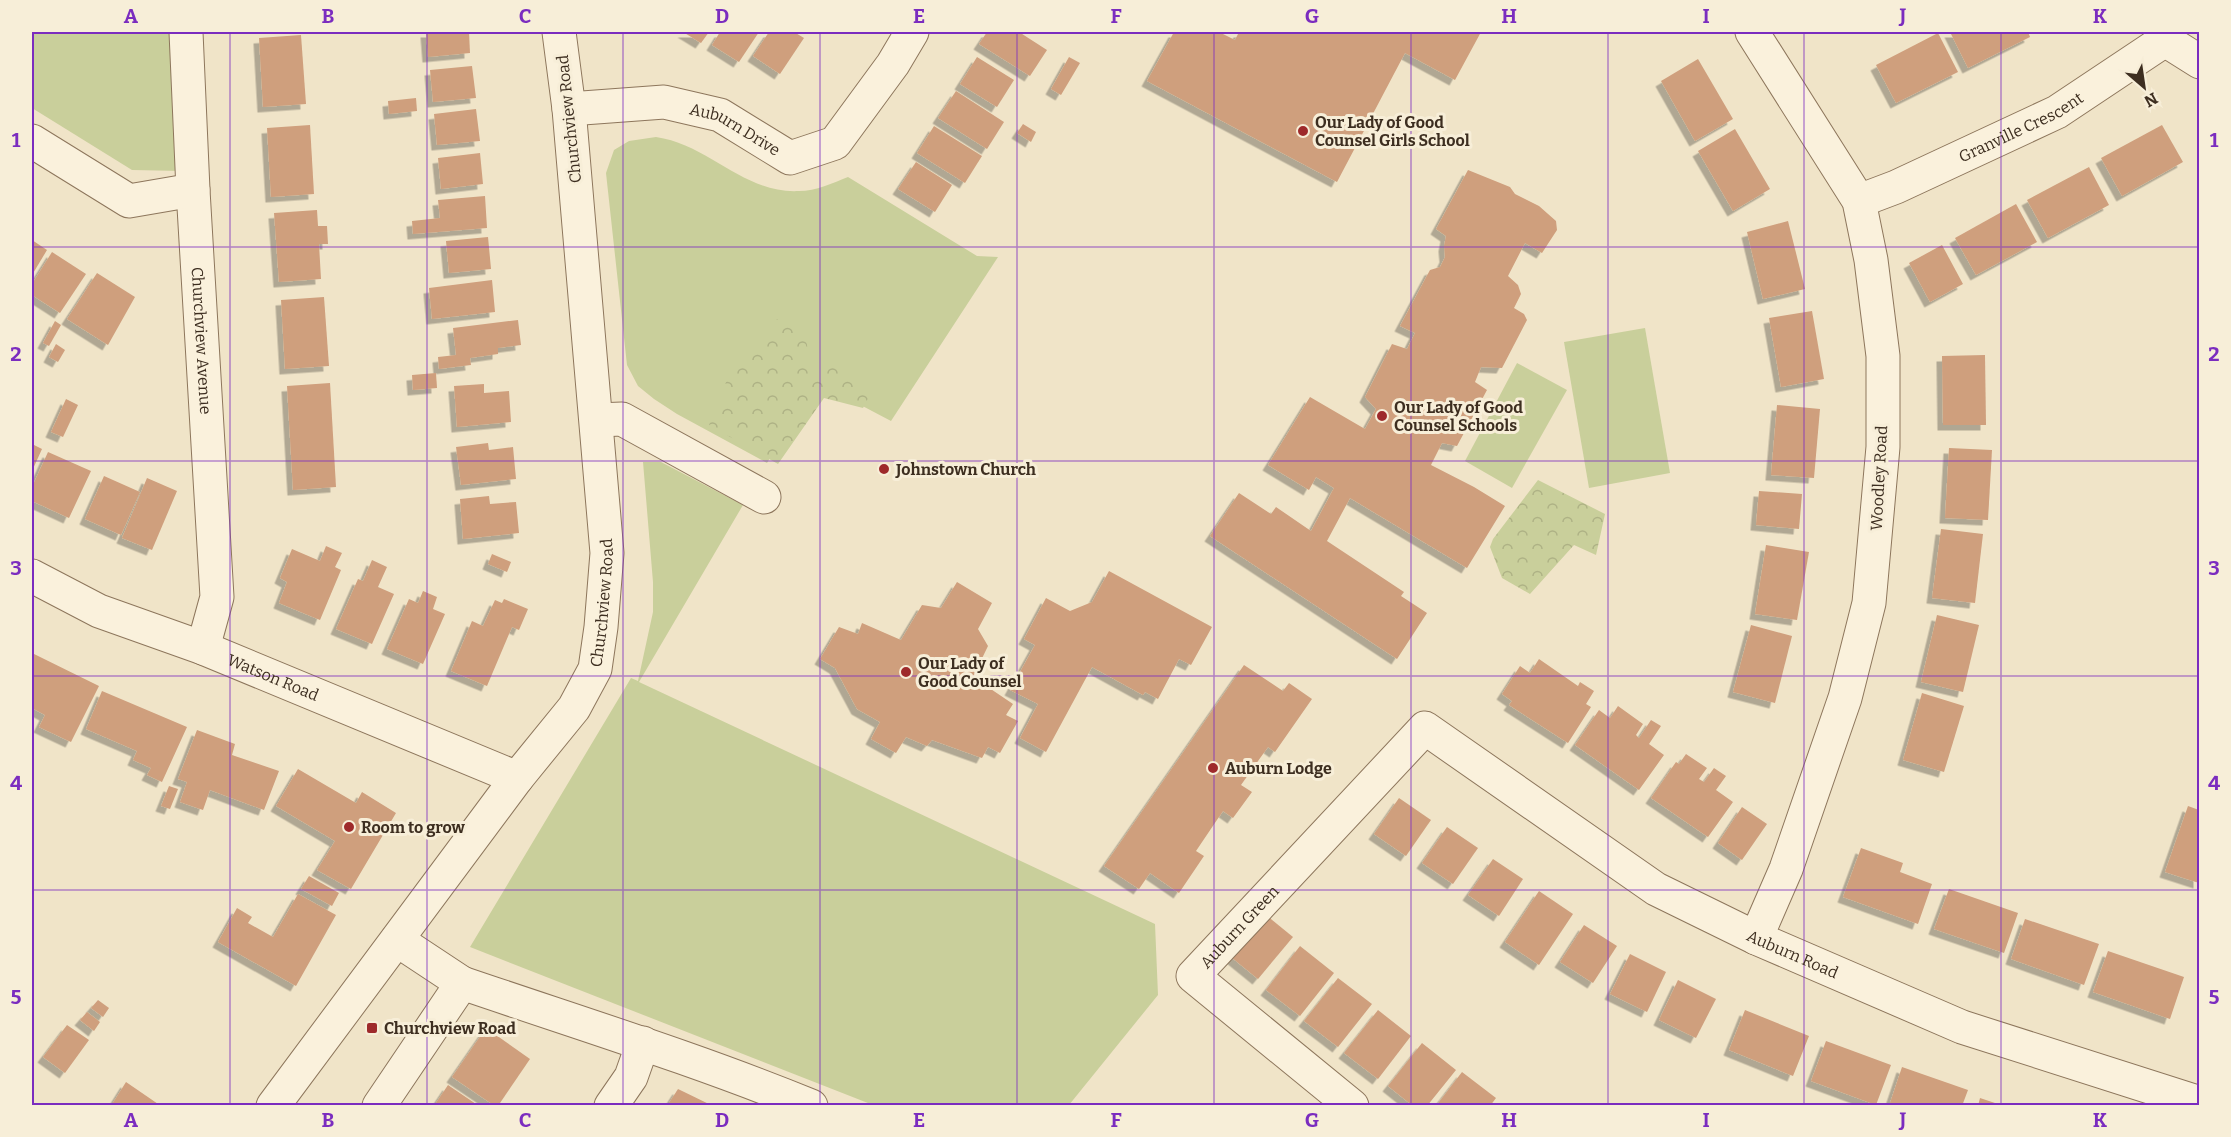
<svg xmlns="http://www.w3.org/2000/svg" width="2231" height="1137" font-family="Bitter,serif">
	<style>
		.grass { fill: #c9cf9b }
		.forest { fill: url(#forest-crowns) }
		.building { fill: #cf9f7d; filter: url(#shadow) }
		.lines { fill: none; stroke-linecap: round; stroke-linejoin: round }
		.minor-casing { stroke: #8d765c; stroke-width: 35 }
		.minor { stroke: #faf1dc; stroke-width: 33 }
		.grid { fill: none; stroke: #7b2cbf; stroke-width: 1.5; stroke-opacity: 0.55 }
		.poi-dot { fill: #9e2a2b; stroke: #f7eed8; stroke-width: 2 }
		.labels { text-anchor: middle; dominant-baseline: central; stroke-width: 6; stroke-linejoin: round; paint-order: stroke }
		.street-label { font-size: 16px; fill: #3d2e20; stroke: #f7eed8 }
		.poi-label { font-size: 16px; font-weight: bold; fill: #3d2e20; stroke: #f7eed8; text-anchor: start }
		.neatline { fill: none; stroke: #7b2cbf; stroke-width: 2 }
		.grid-label { font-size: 20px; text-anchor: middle; font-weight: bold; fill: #7b2cbf }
	</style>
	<defs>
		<pattern id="forest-crowns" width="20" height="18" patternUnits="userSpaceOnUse" patternTransform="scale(1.5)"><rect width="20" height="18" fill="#c9cf9b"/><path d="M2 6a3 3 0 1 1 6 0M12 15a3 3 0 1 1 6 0" fill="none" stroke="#aeb285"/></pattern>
		<filter id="shadow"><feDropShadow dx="-5.5" dy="5.5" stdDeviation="0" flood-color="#0004"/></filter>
	</defs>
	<rect width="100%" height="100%" fill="#f0e4c8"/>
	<!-- grass -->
	<g class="grass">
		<polygon points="32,32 172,32 182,171 132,170 32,108"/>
		<path d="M 656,137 C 710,145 744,194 799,191 C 816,191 833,183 848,177 L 977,256 L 998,257 L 891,421 L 815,381 L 767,463 L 677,414 L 654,399 L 638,386 L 627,365 L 606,173 L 614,150 L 629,141 Z"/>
		<polygon points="1645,328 1670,473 1589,488 1564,342"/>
		<polygon points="1517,363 1567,390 1512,488 1465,461"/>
		<polygon points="643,462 661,462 743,505 639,682 1155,924 1158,995 1069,1105 873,1105 470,947 631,678 638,681 653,612 653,582"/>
	</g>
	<!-- forest -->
	<g class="forest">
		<polygon points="777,319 802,322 812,368 848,367 871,393 863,408 824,398 778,464 709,425 732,367"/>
		<polygon points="1538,480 1605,514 1596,555 1574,545 1530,594 1502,578 1490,547 1493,539"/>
	</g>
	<!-- building -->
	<g class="building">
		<polygon points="426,32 469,32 470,53 428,57"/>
		<polygon points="683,32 709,32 701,43"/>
		<polygon points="720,32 759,32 739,62 712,45"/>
		<polygon points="769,32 794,32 804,38 780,74 753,56"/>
		<polygon points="987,32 1019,32 1047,50 1030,76 979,44"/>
		<polygon points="1174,32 1219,32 1235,40 1239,32 1481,32 1455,80 1405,53 1337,182 1147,81"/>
		<polygon points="1950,32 2028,32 2030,37 1968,68"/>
		<polygon points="1938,33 1958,72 1896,103 1876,65"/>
		<polygon points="301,35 306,104 263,107 259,38"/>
		<polygon points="977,57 1014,80 997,107 960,84"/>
		<polygon points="1069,57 1080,63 1061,95 1051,89"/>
		<polygon points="1698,59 1733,119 1695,141 1661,81"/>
		<polygon points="472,66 476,98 433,102 430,70"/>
		<polygon points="956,91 1004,122 987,149 938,118"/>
		<polygon points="416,98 417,111 389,114 388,101"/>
		<polygon points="476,109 480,141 437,145 434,114"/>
		<polygon points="1023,124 1036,132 1031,142 1017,133"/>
		<polygon points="310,125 314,194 271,197 267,128"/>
		<polygon points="2162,125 2183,162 2122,196 2101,158"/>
		<polygon points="934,126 982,156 965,183 917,153"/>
		<polygon points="1735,129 1770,189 1733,211 1698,151"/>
		<polygon points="480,153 483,184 441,189 438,158"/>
		<polygon points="916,162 952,185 935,212 898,189"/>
		<polygon points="2089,167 2109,205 2048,238 2027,200"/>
		<polygon points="1468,170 1510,187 1515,194 1539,206 1556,221 1557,230 1542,253 1525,243 1508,276 1518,285 1521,294 1514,308 1524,314 1527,320 1502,368 1481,367 1475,382 1487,390 1457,446 1442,443 1431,465 1474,487 1505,506 1467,568 1350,498 1327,541 1404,592 1401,596 1427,613 1397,659 1210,536 1239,493 1271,514 1276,507 1311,531 1334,488 1316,477 1309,490 1268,465 1310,397 1365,429 1376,409 1365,397 1392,344 1407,349 1415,333 1400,326 1430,270 1440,267 1445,257 1444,246 1446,236 1436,229"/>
		<polygon points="485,196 487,228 413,234 412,221 440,218 438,200"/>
		<polygon points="2016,204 2037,242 1976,275 1955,238"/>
		<polygon points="317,210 318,226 327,226 328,244 319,244 321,279 279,282 274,213"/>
		<polygon points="1788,221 1805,289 1763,299 1747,232"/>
		<polygon points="488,237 491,269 449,273 446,241"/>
		<polygon points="32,240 47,250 32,275"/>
		<polygon points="1942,245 1963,284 1930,302 1909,263"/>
		<polygon points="52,252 86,274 60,313 32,295 32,284"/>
		<polygon points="97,273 135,297 108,345 67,319"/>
		<polygon points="492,280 495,312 432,319 429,288"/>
		<polygon points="324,297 329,366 285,369 281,300"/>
		<polygon points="1812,311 1824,379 1781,387 1769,318"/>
		<polygon points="518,320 521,345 498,348 498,354 470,358 471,365 439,369 438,357 456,355 453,328"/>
		<polygon points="55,321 61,325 49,346 43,343"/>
		<polygon points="56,344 65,350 58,362 49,357"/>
		<polygon points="1985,355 1986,425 1943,425 1942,356"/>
		<polygon points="436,373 437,388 413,390 412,375"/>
		<polygon points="330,383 336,487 293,490 287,386"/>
		<polygon points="484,384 484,393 509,391 511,422 457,427 454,386"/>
		<polygon points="66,399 78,405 63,437 51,432"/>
		<polygon points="1777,405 1820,409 1814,478 1771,475"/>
		<polygon points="488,443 489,450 513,447 516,479 461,485 456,447"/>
		<polygon points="32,444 42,449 32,471"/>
		<polygon points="1949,448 1992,450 1988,520 1945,518"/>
		<polygon points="48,452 91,471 69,518 32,501 32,487"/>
		<polygon points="104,476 140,492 121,535 85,519"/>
		<polygon points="147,478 177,491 152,550 122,538"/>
		<polygon points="1759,491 1802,494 1799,529 1756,525"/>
		<polygon points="489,496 490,504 516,502 519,533 463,539 460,499"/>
		<polygon points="1941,529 1983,534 1975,603 1932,598"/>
		<polygon points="1766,545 1809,552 1797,620 1755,614"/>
		<polygon points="326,546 342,553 335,567 341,570 320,620 279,603 287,582 280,578 292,549 320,561"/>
		<polygon points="492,554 511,562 507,572 488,564"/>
		<polygon points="372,560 387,567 378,587 394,594 372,644 336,629 358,579 363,581"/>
		<polygon points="1109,571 1212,627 1191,665 1179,659 1158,699 1145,692 1143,695 1092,667 1046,752 1020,738 1038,704 1010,690 1035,645 1024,639 1046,598 1070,611 1092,602"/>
		<polygon points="957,582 992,603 978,629 988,646 973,677 1013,704 1006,715 1018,721 1000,753 988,747 982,758 932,740 927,746 906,737 896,753 871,739 880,722 857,709 835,668 820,659 839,627 858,634 862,623 901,640 922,605 941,608"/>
		<polygon points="423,591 437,597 433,609 445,614 423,664 387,649 409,599 418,603"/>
		<polygon points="504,599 528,609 519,630 512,627 487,686 451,671 472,621 483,626 495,600 502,603"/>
		<polygon points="1937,615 1979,625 1963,692 1921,682"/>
		<polygon points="1751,625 1792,636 1775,703 1733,692"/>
		<polygon points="32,653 99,686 71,742 39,727 45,715 32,708"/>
		<polygon points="1539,659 1578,686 1580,682 1594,691 1586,704 1591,707 1568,743 1509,705 1512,701 1502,694 1520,666 1530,673"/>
		<polygon points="1244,665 1283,691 1289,683 1312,699 1275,752 1268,747 1241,785 1252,792 1233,818 1223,811 1196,851 1204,856 1179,893 1150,873 1139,889 1104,866"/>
		<polygon points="102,691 187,727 162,782 147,775 151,768 133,760 137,751 86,729"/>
		<polygon points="1922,693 1964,706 1944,772 1903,760"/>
		<polygon points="1618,706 1643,724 1636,735 1639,738 1651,720 1661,726 1649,744 1664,755 1639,790 1575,745 1599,710 1610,718"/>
		<polygon points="197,730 235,744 232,755 279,771 264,810 210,790 203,810 180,802 187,782 178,779"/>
		<polygon points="1686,754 1707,768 1699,779 1704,782 1714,768 1726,776 1716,790 1733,802 1708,837 1651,798 1676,762 1679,764"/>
		<polygon points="298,769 356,803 362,792 396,813 351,889 317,870 335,841 276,806"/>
		<polygon points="169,786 178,789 170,809 161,806"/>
		<polygon points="1399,798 1431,820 1406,856 1374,834"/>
		<polygon points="2188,806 2199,810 2199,883 2165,872"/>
		<polygon points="1742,807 1767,824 1742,860 1718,843"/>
		<polygon points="1447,827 1478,848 1453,884 1422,863"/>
		<polygon points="1861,848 1903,863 1900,872 1932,884 1918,924 1843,897"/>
		<polygon points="1493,859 1523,879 1499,916 1468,895"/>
		<polygon points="309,876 339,893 332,906 301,889"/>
		<polygon points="1949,889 2018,913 2004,953 1934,929"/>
		<polygon points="1539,891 1573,914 1539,965 1505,942"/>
		<polygon points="298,894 336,915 296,986 218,942 237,908 252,917 248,923 273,937"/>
		<polygon points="1266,915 1293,937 1258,979 1231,957"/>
		<polygon points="2025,919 2099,944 2084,985 2011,959"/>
		<polygon points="1584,925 1617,946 1593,983 1560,962"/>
		<polygon points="1300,946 1334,973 1300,1016 1266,990"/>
		<polygon points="2108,951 2184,977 2170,1019 2093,992"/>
		<polygon points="1630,954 1666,972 1647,1012 1610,994"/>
		<polygon points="1338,978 1372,1004 1338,1047 1304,1021"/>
		<polygon points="1678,980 1716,999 1696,1038 1659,1020"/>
		<polygon points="98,1000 109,1008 103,1017 91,1008"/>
		<polygon points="1378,1010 1411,1036 1378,1079 1344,1053"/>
		<polygon points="1745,1010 1809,1036 1793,1076 1729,1050"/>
		<polygon points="87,1012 100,1022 94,1031 80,1020"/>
		<polygon points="67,1025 89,1040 65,1073 43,1057"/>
		<polygon points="486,1028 530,1059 498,1106 495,1106 452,1077"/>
		<polygon points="1826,1041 1891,1065 1876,1105 1811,1081"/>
		<polygon points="1422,1043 1456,1070 1427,1106 1413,1106 1388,1086"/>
		<polygon points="1902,1067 1968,1090 1962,1106 1889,1106"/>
		<polygon points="1462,1072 1496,1098 1490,1106 1436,1106"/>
		<polygon points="126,1082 161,1106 111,1106"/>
		<polygon points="448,1085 479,1106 434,1106"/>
		<polygon points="678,1089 713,1106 667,1106"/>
		<polygon points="1980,1098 2001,1105 2001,1106 1978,1106"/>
	</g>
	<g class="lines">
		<!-- minor casing -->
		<g class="minor-casing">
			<g id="minor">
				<path id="s1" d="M 186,32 L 193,190 L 217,597 L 203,648"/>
				<polyline points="1752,32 1859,201 1871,260 1883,356 1883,447 1869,603 1845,698 1786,869 1756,938"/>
				<polyline points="2165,40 2200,62"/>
				<path id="s2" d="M 569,109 L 664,102 L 720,115 L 790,158 L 835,143 L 893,64 L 912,32"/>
				<polyline points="32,141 129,201 193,190"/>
				<path id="s3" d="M 1859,201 L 1896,187 L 2057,112 L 2165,40 L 2168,32"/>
				<polyline points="597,420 622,419 764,497"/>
				<path id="s4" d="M 32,576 L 99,611 L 203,648 L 517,778"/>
				<path d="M 462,983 C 579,1023 696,1059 811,1106"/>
				<path id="s5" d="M 273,1106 L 517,778 L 574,708 L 595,669 L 601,627 L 607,553 L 569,109 L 559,32"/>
				<polyline points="379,1106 462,983 397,940"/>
				<polyline points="611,1106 631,1077 643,1043"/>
				<path id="s6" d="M 1352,1106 L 1193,976 L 1425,728 L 1656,889 L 1756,938 L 1962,1027 L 2200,1103"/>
			</g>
		</g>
		<!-- minor -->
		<use href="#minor" class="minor"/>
	</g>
	<!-- grid -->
	<path class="grid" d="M 230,32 L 230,1106M 427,32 L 427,1106M 623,32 L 623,1106M 820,32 L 820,1106M 1017,32 L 1017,1106M 1214,32 L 1214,1106M 1411,32 L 1411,1106M 1608,32 L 1608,1106M 1804,32 L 1804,1106M 2001,32 L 2001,1106M 32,247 L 2200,247M 32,461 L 2200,461M 32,676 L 2200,676M 32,890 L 2200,890"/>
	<!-- markers -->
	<g class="poi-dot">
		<circle cx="1303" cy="131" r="6"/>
		<circle cx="1382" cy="416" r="6"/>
		<circle cx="884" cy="469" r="6"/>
		<circle cx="906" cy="672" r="6"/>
		<circle cx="1213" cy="768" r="6"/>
		<circle cx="349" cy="827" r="6"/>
		<rect x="366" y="1022" width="12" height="12" rx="3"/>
	</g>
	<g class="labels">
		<!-- street labels -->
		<g class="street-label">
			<text transform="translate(569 119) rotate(-96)">Churchview Road</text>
			<text stroke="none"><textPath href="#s3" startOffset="178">Granville Crescent</textPath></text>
			<text stroke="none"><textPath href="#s2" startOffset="172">Auburn Drive</textPath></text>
			<text stroke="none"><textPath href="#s1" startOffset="309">Churchview Avenue</textPath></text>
			<text transform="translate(1879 478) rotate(-87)">Woodley Road</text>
			<text stroke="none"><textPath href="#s5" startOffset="610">Churchview Road</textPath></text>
			<text stroke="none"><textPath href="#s4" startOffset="262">Watson Road</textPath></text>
			<text stroke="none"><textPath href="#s6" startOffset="273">Auburn Green</textPath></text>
			<text stroke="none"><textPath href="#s6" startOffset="978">Auburn Road</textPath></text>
		</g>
		<!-- poi labels -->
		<g class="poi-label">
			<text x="1315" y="122">Our Lady of Good<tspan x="1315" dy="18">Counsel Girls School</tspan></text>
			<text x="1394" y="407">Our Lady of Good<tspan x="1394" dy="18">Counsel Schools</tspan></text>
			<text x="896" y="469">Johnstown Church</text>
			<text x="918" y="663">Our Lady of<tspan x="918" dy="18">Good Counsel</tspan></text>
			<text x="1225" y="768">Auburn Lodge</text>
			<text x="361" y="827">Room to grow</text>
			<text x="384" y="1028">Churchview Road</text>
		</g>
	</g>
	<!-- border -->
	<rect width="2231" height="1137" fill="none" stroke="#f7eed8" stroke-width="66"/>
	<!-- north arrow -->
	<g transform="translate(2144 87) rotate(151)" stroke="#f7eed8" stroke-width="4.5" paint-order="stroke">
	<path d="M0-4.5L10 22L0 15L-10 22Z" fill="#3d2e20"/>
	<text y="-9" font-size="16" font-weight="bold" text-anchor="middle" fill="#3d2e20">N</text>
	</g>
	<rect x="33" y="33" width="2165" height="1071" class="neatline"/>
	<g class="grid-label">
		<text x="131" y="23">A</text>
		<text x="328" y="23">B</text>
		<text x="525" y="23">C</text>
		<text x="722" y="23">D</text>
		<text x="919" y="23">E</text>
		<text x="1116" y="23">F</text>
		<text x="1312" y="23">G</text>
		<text x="1509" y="23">H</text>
		<text x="1706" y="23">I</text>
		<text x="1903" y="23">J</text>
		<text x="2100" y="23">K</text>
		<text x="16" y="147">1</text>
		<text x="2214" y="147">1</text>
		<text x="16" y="361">2</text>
		<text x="2214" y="361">2</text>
		<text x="16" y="575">3</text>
		<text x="2214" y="575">3</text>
		<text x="16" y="790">4</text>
		<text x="2214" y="790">4</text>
		<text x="16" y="1004">5</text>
		<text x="2214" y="1004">5</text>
		<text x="131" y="1127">A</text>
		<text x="328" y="1127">B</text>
		<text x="525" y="1127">C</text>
		<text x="722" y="1127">D</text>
		<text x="919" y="1127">E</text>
		<text x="1116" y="1127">F</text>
		<text x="1312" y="1127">G</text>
		<text x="1509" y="1127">H</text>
		<text x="1706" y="1127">I</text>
		<text x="1903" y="1127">J</text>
		<text x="2100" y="1127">K</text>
	</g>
</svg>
